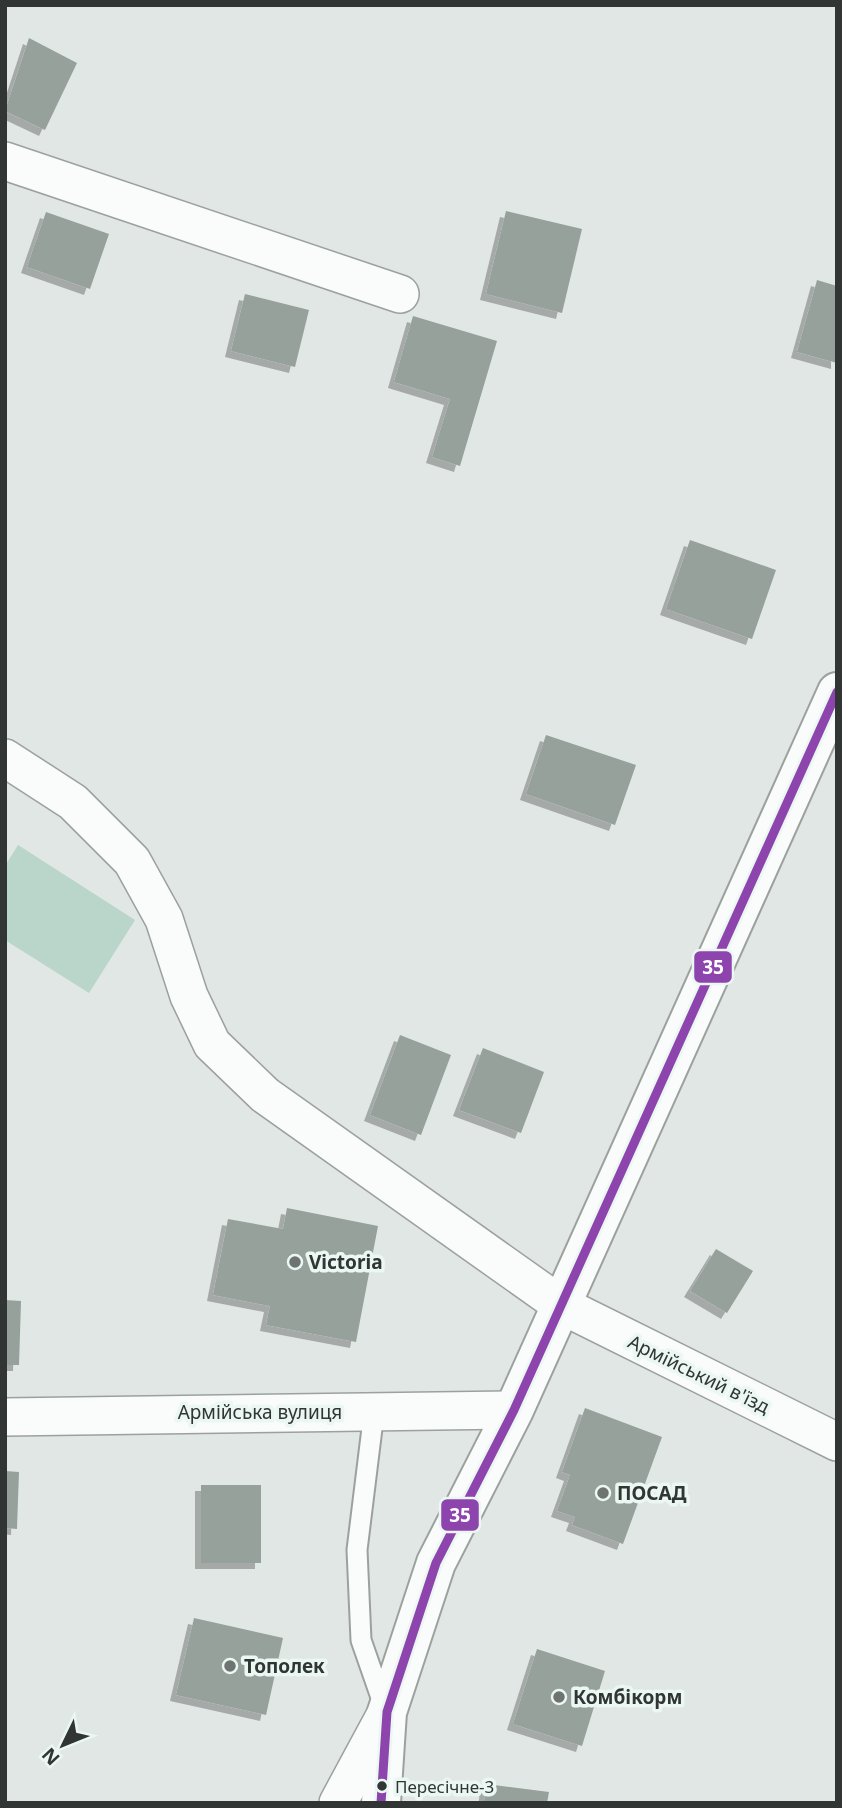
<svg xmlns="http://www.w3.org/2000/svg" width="842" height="1808" font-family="'Noto Sans',sans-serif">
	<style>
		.green { fill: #bad5ca }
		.building { fill: #96a19c; filter: url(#shadow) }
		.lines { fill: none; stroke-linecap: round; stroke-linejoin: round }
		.lane-casing { stroke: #9ca19e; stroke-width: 23 }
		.street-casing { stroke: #9ca19e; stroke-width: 40 }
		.primary-casing { stroke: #9ca19e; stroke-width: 42 }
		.lane { stroke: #fafbfb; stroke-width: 19 }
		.street { stroke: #fafbfb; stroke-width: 37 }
		.primary { stroke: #fafbfb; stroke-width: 38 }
		.bus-1-casing { stroke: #ebf7f2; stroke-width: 14 }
		.bus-1 { stroke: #8e44ad; stroke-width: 9 }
		.poi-dot { fill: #6f7371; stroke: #ebf7f2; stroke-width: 2.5 }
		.bus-dot { fill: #313533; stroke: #ebf7f2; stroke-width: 2.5 }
		.labels { text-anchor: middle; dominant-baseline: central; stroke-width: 7; stroke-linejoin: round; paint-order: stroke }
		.bus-label { font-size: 17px; fill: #313533; stroke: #ebf7f2; text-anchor: start }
		.poi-label { font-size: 19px; font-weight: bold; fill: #313533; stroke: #ebf7f2; text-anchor: start }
		.street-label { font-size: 19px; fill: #313533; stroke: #ebf7f2 }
		.line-badge { stroke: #ebf7f2; stroke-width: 2.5 }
		.badge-label { font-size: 19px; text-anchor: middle; font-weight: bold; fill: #fff }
	</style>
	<defs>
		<filter id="shadow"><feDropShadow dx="-6" dy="6" stdDeviation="0" flood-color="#0004"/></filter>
	</defs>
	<rect width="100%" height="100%" fill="#e1e7e4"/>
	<!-- green -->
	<polygon class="green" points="18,845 135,920 89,993 5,940 5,866"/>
	<!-- building -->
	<g class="building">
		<polygon points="29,38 77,63 45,130 5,111"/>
		<polygon points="506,211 582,229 562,313 486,294"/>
		<polygon points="46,212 109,234 90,289 27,267"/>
		<polygon points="817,280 837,286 837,363 797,352"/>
		<polygon points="245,294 309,310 295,367 231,351"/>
		<polygon points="413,316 497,341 460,466 432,457 450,399 394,382"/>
		<polygon points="690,540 776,570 752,639 666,609"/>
		<polygon points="546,735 636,765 615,825 526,794"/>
		<polygon points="400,1035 451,1055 421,1135 370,1115"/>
		<polygon points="483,1048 544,1072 521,1133 459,1110"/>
		<polygon points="287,1208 378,1226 356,1342 266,1325 270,1306 213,1295 228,1219 283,1229"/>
		<polygon points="716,1249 753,1271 727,1313 690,1291"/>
		<polygon points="5,1300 21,1301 19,1365 5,1365"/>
		<polygon points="585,1408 662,1437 623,1544 572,1525 575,1517 557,1511 570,1475 562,1472"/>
		<polygon points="5,1471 19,1472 17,1529 5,1528"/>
		<rect x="201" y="1485" width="60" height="78"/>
		<polygon points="194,1618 283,1638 266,1715 176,1695"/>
		<polygon points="537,1649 605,1671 582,1746 513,1724"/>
		<polygon points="486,1784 549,1792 547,1803 484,1803"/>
	</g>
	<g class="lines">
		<!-- lane casing -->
		<g class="lane-casing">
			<polyline id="lane" points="374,1412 357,1550 361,1640 384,1706"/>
		</g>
		<!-- street casing -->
		<g class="street-casing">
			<g id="street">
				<polyline points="5,161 400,294"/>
				<polyline points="5,758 73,802 132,861 164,919 189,996 212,1044 265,1095 561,1305 837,1442"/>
				<polyline points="5,1417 514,1410"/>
				<polyline points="338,1803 387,1712"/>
			</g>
		</g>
		<!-- primary casing -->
		<g class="primary-casing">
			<polyline id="primary" points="381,1803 387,1712 436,1563 514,1410 837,692"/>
		</g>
		<!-- lane -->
		<use href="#lane" class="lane"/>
		<!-- street -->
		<use href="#street" class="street"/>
		<!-- primary -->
		<use href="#primary" class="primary"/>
		<!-- bus-1 casing -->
		<g class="bus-1-casing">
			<polyline id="bus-1" points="381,1803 387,1712 436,1563 514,1410 837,692"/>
		</g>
		<!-- bus-1 -->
		<use href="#bus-1" class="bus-1"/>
	</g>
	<!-- markers -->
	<g class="poi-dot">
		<circle cx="295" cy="1262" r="7"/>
		<circle cx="603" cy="1493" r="7"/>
		<circle cx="230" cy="1666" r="7"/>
		<circle cx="559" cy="1697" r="7"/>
	</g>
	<circle class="bus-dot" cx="382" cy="1786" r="6"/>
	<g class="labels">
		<!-- bus labels -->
		<g class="bus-label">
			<text x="395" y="1786">Пересічне-3</text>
		</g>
		<!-- poi labels -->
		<g class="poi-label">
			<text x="309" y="1262">Victoria</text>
			<text x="617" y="1493">ПОСАД</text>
			<text x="244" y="1666">Тополек</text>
			<text x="573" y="1697">Комбікорм</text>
		</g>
		<!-- street labels -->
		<g class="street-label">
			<text transform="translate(699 1374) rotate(26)">Армійський в'їзд</text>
			<text x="260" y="1412">Армійська вулиця</text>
		</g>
	</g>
	<g class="line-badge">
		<rect x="693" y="950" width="40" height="34" rx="7" fill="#8e44ad"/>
		<rect x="440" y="1498" width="40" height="34" rx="7" fill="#8e44ad"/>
	</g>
	<g class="badge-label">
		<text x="713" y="974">35</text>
		<text x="460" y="1522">35</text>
	</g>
	<!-- border -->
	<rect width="842" height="1808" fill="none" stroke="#313533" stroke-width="14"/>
	<!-- north arrow -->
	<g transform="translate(63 1745) rotate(227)" stroke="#ebf7f2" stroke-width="5" paint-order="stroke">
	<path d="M0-5L12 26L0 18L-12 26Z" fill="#313533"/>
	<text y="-10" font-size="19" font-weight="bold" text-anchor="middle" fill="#313533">N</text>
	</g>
</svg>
